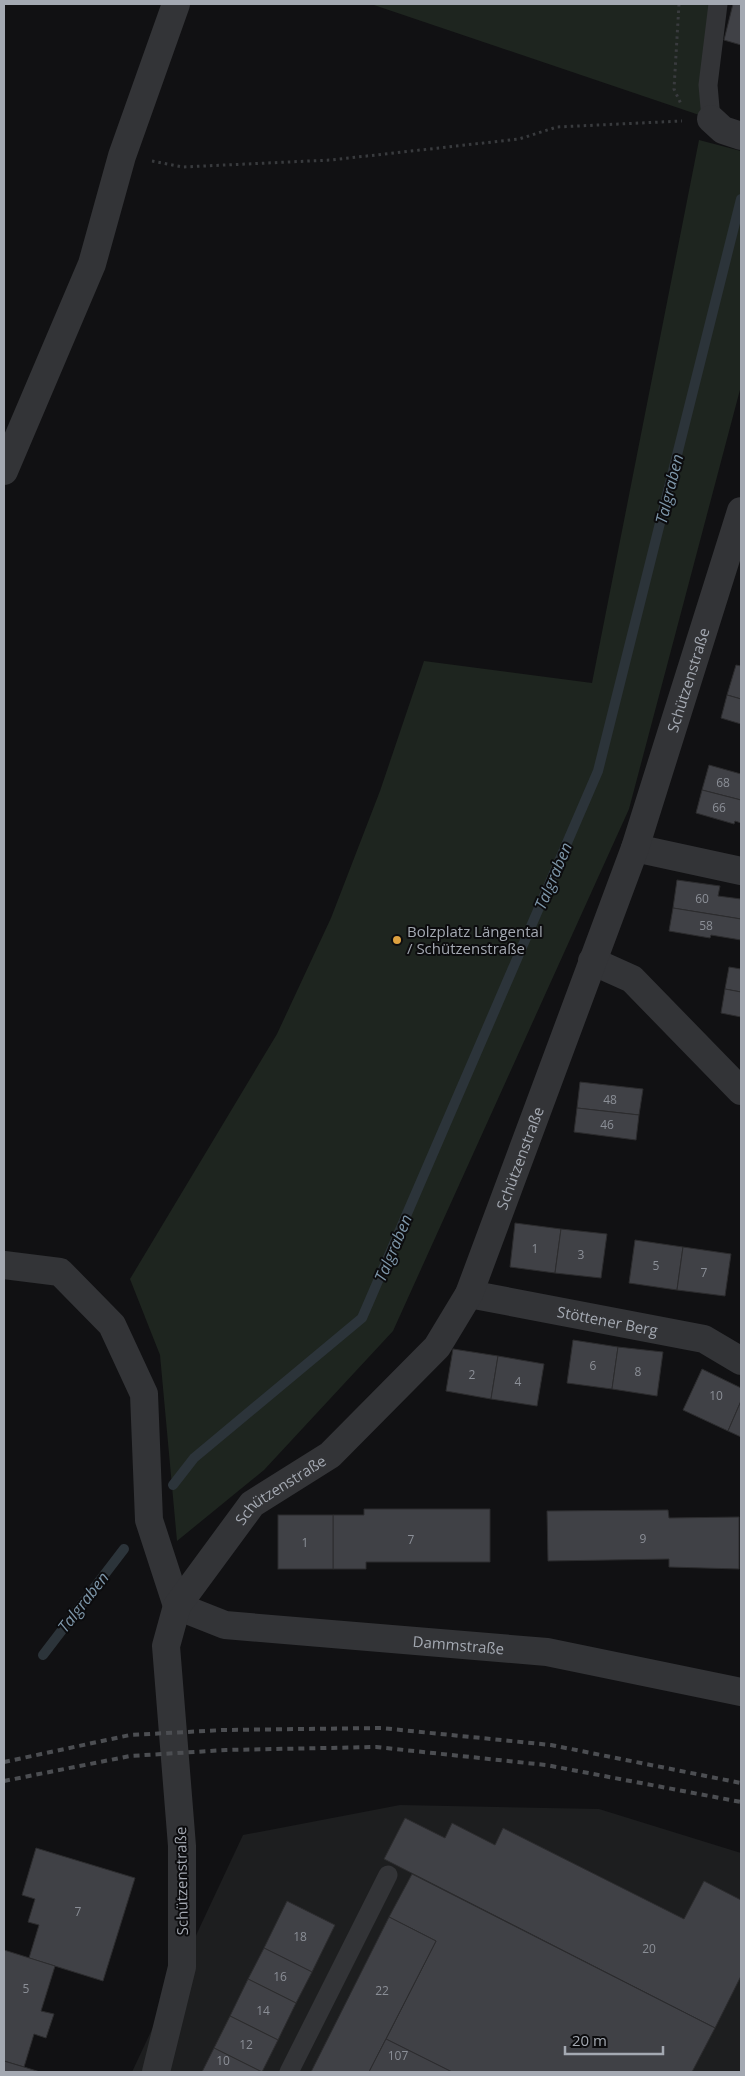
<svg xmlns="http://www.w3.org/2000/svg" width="745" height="2076" font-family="'Open Sans',sans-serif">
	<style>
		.built { fill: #1d1e1f }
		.green { fill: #1e251f }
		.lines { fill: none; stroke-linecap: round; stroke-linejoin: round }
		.stream { stroke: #2c343a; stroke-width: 10 }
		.building { fill: #404146; stroke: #2c2c2e }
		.path { stroke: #393b3e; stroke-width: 3; stroke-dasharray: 2.5 4; stroke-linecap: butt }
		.lane { stroke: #333437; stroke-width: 19 }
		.street { stroke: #333437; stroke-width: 28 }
		.rail { stroke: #4c4e52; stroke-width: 4; stroke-dasharray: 6 5; stroke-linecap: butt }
		.poi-dot { fill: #dda13f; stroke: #0c0c0e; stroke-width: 2 }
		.labels { text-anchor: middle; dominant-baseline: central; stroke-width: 4; stroke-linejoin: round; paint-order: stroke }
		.number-label { font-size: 12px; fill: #8b8f97 }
		.street-label { font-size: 15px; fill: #a4a9b2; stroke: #0c0c0e }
		.poi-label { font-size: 15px; fill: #a4a9b2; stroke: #0c0c0e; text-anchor: start }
		.water-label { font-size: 16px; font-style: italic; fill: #7e97aa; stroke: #0c0c0e }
	</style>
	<rect width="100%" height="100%" fill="#111113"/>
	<!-- built -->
	<polygon class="built" points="400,1805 599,1809 741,1853 741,2072 132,2072 243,1835"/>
	<!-- green -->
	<g class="green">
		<polygon points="371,4 718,4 711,119"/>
		<polygon points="699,140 741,151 741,386 629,809 393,1331 264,1470 177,1541 160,1355 130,1279 277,1034 331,918 380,791 424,661 592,683"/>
	</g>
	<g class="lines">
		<!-- stream -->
		<g class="stream">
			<polyline points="173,1485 194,1458 362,1318 598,771 741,199"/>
			<polyline points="43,1655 124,1549"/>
		</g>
	</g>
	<!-- building -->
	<g class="building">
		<polygon points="733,4 741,4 741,45 724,40"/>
		<polygon points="736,665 741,666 741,699 727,695"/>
		<polygon points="727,695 741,699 741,724 721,718"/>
		<polygon points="709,765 741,774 741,800 702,790"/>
		<polygon points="702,790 741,800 741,823 735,821 734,824 696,813"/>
		<polygon points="677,880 720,886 718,896 741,899 741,919 673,908"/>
		<polygon points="673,908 741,919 741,940 711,935 710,938 669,931"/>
		<polygon points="729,967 741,969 741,992 725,989"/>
		<polygon points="725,989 741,992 741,1017 721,1013"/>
		<polygon points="580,1082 643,1089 639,1115 577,1108"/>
		<polygon points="577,1108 639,1115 636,1140 574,1132"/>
		<polygon points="515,1223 561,1229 555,1273 510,1267"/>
		<polygon points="561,1229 607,1234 601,1278 555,1273"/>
		<polygon points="635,1240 683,1247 677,1290 629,1283"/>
		<polygon points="683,1247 731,1254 725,1296 677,1290"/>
		<polygon points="573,1340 618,1347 612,1389 567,1383"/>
		<polygon points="618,1347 663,1352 657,1396 612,1389"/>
		<polygon points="453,1349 498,1356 491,1399 446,1391"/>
		<polygon points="498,1356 544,1364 537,1406 491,1399"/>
		<polygon points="702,1369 741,1388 741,1401 728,1431 683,1410"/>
		<polygon points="741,1401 741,1437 728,1431"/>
		<polygon points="364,1509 490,1509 490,1562 366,1562 366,1569 333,1569 333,1515 364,1515"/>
		<polygon points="668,1510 669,1518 739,1517 739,1569 669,1567 669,1559 548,1561 547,1511"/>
		<rect x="278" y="1515" width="55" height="54"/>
		<polygon points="405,1818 445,1838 452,1823 495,1845 503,1828 684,1919 704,1881 741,1900 741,1976 715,2028 384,1859"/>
		<polygon points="36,1848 135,1878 103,1981 29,1958 39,1925 28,1922 35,1899 22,1895"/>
		<polygon points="412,1874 715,2028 692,2072 452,2072 386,2039 436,1941 389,1917"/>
		<polygon points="287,1901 335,1925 312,1972 264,1948"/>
		<polygon points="389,1917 436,1941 369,2072 311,2072"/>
		<polygon points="264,1948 312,1972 296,2003 248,1979"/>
		<polygon points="4,1950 55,1966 41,2011 54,2014 46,2038 34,2034 24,2067 4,2061"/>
		<polygon points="248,1979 296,2003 278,2040 230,2016"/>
		<polygon points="230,2016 278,2040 262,2072 214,2048"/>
		<polygon points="386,2039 452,2072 369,2072"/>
		<polygon points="214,2048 262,2072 202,2072"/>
		<polygon points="4,2061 24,2067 40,2072 4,2072"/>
	</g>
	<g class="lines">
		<!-- path -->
		<g class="path">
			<polyline points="679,4 674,89 681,104"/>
			<polyline points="152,161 183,167 331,160 519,139 557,127 682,121"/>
		</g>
		<!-- lane -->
		<g class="lane">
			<polyline points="711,119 708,85 718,4"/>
			<polyline points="289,2072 388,1875"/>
		</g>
		<!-- street -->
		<g class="street">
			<polyline points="711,119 723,130 741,136"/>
			<polyline points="4,471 92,264 122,156 176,4"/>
			<polyline points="635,848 741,871"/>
			<polyline points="592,961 632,979 741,1091"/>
			<polyline points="4,1265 60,1272 112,1325 144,1394 149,1520 177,1606"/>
			<path id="s1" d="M 469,1294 L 704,1339 L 741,1361"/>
			<path id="s2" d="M 177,1606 L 225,1625 L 547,1652 L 741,1692"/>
			<path id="s3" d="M 156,2072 L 182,1967 L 182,1846 L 166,1646 L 177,1606 L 252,1504 L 330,1455 L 437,1347 L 469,1294 L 635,848 L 741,511"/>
		</g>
		<!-- rail -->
		<g class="rail">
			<polyline points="4,1762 130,1735 223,1730 381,1728 551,1745 741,1783"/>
			<polyline points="4,1781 130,1756 226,1750 376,1747 546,1765 741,1802"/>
		</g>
	</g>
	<!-- markers -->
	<circle class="poi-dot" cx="397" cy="940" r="5"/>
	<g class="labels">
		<!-- number labels -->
		<g class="number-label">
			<text x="723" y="782">68</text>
			<text x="719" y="807">66</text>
			<text x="702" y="898">60</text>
			<text x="706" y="925">58</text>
			<text x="610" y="1099">48</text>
			<text x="607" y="1124">46</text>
			<text x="535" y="1248">1</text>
			<text x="581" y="1254">3</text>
			<text x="656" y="1265">5</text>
			<text x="704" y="1272">7</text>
			<text x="593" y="1365">6</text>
			<text x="638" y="1371">8</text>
			<text x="472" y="1374">2</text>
			<text x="518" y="1381">4</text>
			<text x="716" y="1395">10</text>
			<text x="643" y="1538">9</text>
			<text x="411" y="1539">7</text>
			<text x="305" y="1542">1</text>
			<text x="78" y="1911">7</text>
			<text x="300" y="1936">18</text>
			<text x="649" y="1948">20</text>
			<text x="280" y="1976">16</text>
			<text x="26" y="1988">5</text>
			<text x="382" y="1990">22</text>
			<text x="263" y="2010">14</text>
			<text x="246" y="2044">12</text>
			<text x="398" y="2055">107</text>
			<text x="223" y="2060">10</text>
		</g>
		<!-- street labels -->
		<g class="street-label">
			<text stroke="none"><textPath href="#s3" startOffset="1556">Schützenstraße</textPath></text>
			<text stroke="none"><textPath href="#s3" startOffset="1049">Schützenstraße</textPath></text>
			<text stroke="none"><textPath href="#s1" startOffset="141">Stöttener Berg</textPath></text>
			<text stroke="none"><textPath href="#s3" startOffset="629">Schützenstraße</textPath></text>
			<text stroke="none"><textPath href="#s2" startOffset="286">Dammstraße</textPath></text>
			<text transform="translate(181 1881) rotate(-91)">Schützenstraße</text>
		</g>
		<!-- poi labels -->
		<g class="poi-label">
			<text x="407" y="931">Bolzplatz Längental<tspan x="407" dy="17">/ Schützenstraße</tspan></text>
		</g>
		<!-- water labels -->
		<g class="water-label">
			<text transform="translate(669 489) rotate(-76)">Talgraben</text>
			<text transform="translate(553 876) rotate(-67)">Talgraben</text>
			<text transform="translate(393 1248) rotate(-67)">Talgraben</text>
			<text transform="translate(83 1602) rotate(-52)">Talgraben</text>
		</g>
	</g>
	<!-- border -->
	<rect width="745" height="2076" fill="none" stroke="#a4a9b2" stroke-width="10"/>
	<!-- scale -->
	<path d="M565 2046v8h98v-8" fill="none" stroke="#a4a9b2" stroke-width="2.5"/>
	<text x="572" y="2046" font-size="15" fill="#a4a9b2" stroke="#0c0c0e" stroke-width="4" paint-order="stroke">20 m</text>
</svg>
